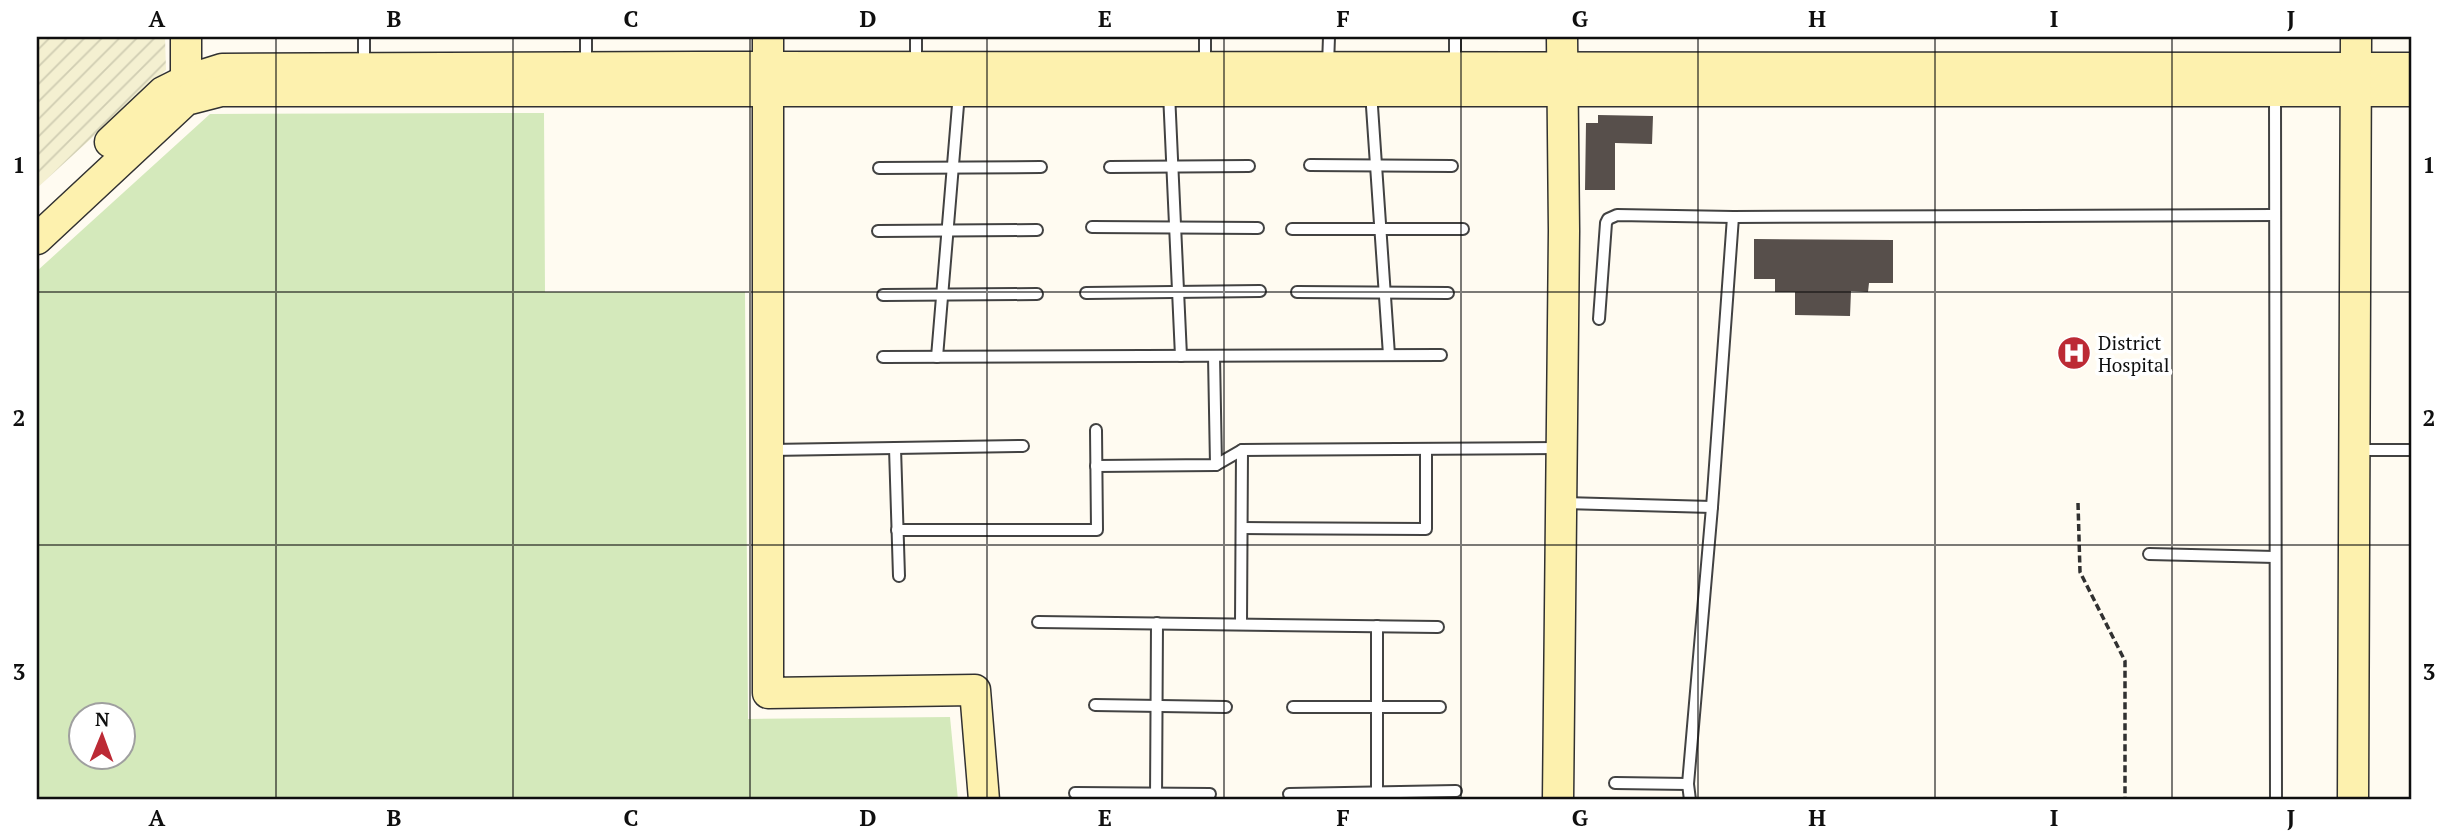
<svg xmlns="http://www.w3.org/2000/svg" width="2448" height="837" font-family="'PT Serif',serif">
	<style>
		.farmland { fill: url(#farmland-furrows) }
		.grass { fill: #d4e9bb; fill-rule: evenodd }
		.building { fill: #574f4b }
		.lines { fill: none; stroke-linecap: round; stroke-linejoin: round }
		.lane-casing { stroke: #424242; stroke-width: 14 }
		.secondary-casing { stroke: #313131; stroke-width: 33 }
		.path { stroke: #313131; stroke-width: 3.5; stroke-dasharray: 7 3.5; stroke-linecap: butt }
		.lane { stroke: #fff; stroke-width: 10 }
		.secondary { stroke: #fdf1ae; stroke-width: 30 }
		.grid { fill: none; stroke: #0f0f0f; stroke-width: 2; stroke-opacity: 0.55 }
		.labels { text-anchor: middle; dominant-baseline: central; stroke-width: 7; stroke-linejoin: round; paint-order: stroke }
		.poi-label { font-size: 19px; fill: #0f0f0f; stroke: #fff; text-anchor: start }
		.neatline { fill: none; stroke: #0f0f0f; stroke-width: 2.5 }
		.grid-label { font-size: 23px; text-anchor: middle; font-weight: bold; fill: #0f0f0f }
	</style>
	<defs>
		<pattern id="farmland-furrows" width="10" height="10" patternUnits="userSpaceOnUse" patternTransform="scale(1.75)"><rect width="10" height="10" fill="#f4f0d1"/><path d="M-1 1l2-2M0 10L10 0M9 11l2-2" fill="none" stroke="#d0cdb2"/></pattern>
	</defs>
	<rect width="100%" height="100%" fill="#fffbf1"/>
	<!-- farmland -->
	<polygon class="farmland" points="37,37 165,37 166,70 37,188"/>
	<!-- grass -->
	<path class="grass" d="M 544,113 L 545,292 L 745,292 L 748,719 L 950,717 L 958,800 L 37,800 L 37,271 L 210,114 ZM 80,714 L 122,714 L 122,756 L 80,756 Z"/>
	<!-- building -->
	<g class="building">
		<polygon points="1598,115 1653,116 1652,144 1615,143 1615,190 1585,190 1586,123 1598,123"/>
		<polygon points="1754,239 1893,240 1893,283 1869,283 1868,292 1851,291 1850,316 1795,315 1795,292 1775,292 1775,279 1754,279"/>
	</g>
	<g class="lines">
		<!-- lane casing -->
		<g class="lane-casing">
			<g id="lane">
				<polyline points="586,37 586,65"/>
				<polyline points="916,64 916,37"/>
				<polyline points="1205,64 1205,37"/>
				<polyline points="364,65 364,37"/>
				<polyline points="1328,65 1329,37"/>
				<polyline points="1455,65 1455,37"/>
				<polyline points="1371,92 1389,355"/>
				<polyline points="1169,93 1181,356"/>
				<polyline points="2275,93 2276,800"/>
				<polyline points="1310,165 1452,166"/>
				<polyline points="1110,167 1249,166"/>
				<polyline points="879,168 1041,167"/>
				<polyline points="1092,227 1258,228"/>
				<polyline points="1292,229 1463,229"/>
				<polyline points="878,231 1037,230"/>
				<polyline points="1297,292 1448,293"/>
				<polyline points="1086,293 1260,291"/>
				<polyline points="883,295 1037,294"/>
				<polyline points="1599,319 1606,223 1608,219 1617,215 1733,217 2275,215"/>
				<polyline points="1214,356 1216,465"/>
				<polyline points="883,357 1441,355"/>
				<polyline points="937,357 959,93"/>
				<polyline points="895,448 899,576"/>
				<polyline points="771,450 1023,446"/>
				<polyline points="2355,450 2411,450"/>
				<polyline points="1096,466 1216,465 1242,450 1559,448"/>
				<polyline points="1564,503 1712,507"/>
				<polyline points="1242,528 1426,529 1426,449"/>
				<polyline points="897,530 1097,530 1096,430"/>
				<polyline points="2149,554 2275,557"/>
				<polyline points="1038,622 1438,627"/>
				<polyline points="1241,624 1242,450"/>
				<polyline points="1377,626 1377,800"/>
				<polyline points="1095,705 1226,707"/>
				<polyline points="1293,707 1440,707"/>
				<polyline points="1615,783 1688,784"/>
				<polyline points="1075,793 1210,794"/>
				<polyline points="1289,794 1456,791"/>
				<polyline points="1156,800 1157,623"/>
				<polyline points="1690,800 1688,784 1712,507 1733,217"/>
			</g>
		</g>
		<!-- secondary casing -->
		<g class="secondary-casing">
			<g id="secondary">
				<polyline points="186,37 186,97"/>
				<polyline points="768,37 768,693 975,690 984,800"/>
				<polyline points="110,142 163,92 187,80 222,69 699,67 2411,68"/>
				<polyline points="37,239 186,100 221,91 2411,91"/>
				<polyline points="1558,800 1564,231 1562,37"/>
				<polyline points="2353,800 2356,37"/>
			</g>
		</g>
		<!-- path -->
		<polyline class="path" points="2078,503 2080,572 2125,661 2125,800"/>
		<!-- lane -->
		<use href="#lane" class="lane"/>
		<!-- secondary -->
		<use href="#secondary" class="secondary"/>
	</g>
	<!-- grid -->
	<path class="grid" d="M 276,37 L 276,800M 513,37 L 513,800M 750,37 L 750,800M 987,37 L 987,800M 1224,37 L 1224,800M 1461,37 L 1461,800M 1698,37 L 1698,800M 1935,37 L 1935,800M 2172,37 L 2172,800M 37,292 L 2411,292M 37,545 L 2411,545"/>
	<!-- icons -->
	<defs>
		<g id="hospital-disc" transform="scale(1.75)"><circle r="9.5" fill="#bc2a35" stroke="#fff"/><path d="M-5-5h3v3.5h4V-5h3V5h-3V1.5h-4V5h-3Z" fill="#fff"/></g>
	</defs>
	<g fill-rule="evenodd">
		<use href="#hospital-disc" x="2074" y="353"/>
	</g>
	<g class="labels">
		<!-- poi labels -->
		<g class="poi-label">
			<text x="2098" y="342">District<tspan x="2098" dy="22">Hospital</tspan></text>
		</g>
	</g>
	<!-- border -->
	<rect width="2448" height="837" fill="none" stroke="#ffffff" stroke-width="77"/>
	<!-- north arrow -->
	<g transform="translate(102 736) rotate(1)"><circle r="33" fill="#ffffff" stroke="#9f9f9f" stroke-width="2"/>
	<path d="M0-5L12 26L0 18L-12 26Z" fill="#bc2a35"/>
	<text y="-10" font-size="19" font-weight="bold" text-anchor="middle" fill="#0f0f0f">N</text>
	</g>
	<rect x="38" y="38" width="2372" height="760" class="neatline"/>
	<g class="grid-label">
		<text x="157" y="27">A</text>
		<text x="394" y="27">B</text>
		<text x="631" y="27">C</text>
		<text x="868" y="27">D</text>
		<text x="1105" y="27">E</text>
		<text x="1343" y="27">F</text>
		<text x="1580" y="27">G</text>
		<text x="1817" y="27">H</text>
		<text x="2054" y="27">I</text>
		<text x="2291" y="27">J</text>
		<text x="19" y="173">1</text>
		<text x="2429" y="173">1</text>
		<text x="19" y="426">2</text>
		<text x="2429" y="426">2</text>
		<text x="19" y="680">3</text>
		<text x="2429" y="680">3</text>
		<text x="157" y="826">A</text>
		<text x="394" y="826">B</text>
		<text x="631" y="826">C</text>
		<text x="868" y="826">D</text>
		<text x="1105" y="826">E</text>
		<text x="1343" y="826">F</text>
		<text x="1580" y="826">G</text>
		<text x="1817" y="826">H</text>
		<text x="2054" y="826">I</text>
		<text x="2291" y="826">J</text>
	</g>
</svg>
